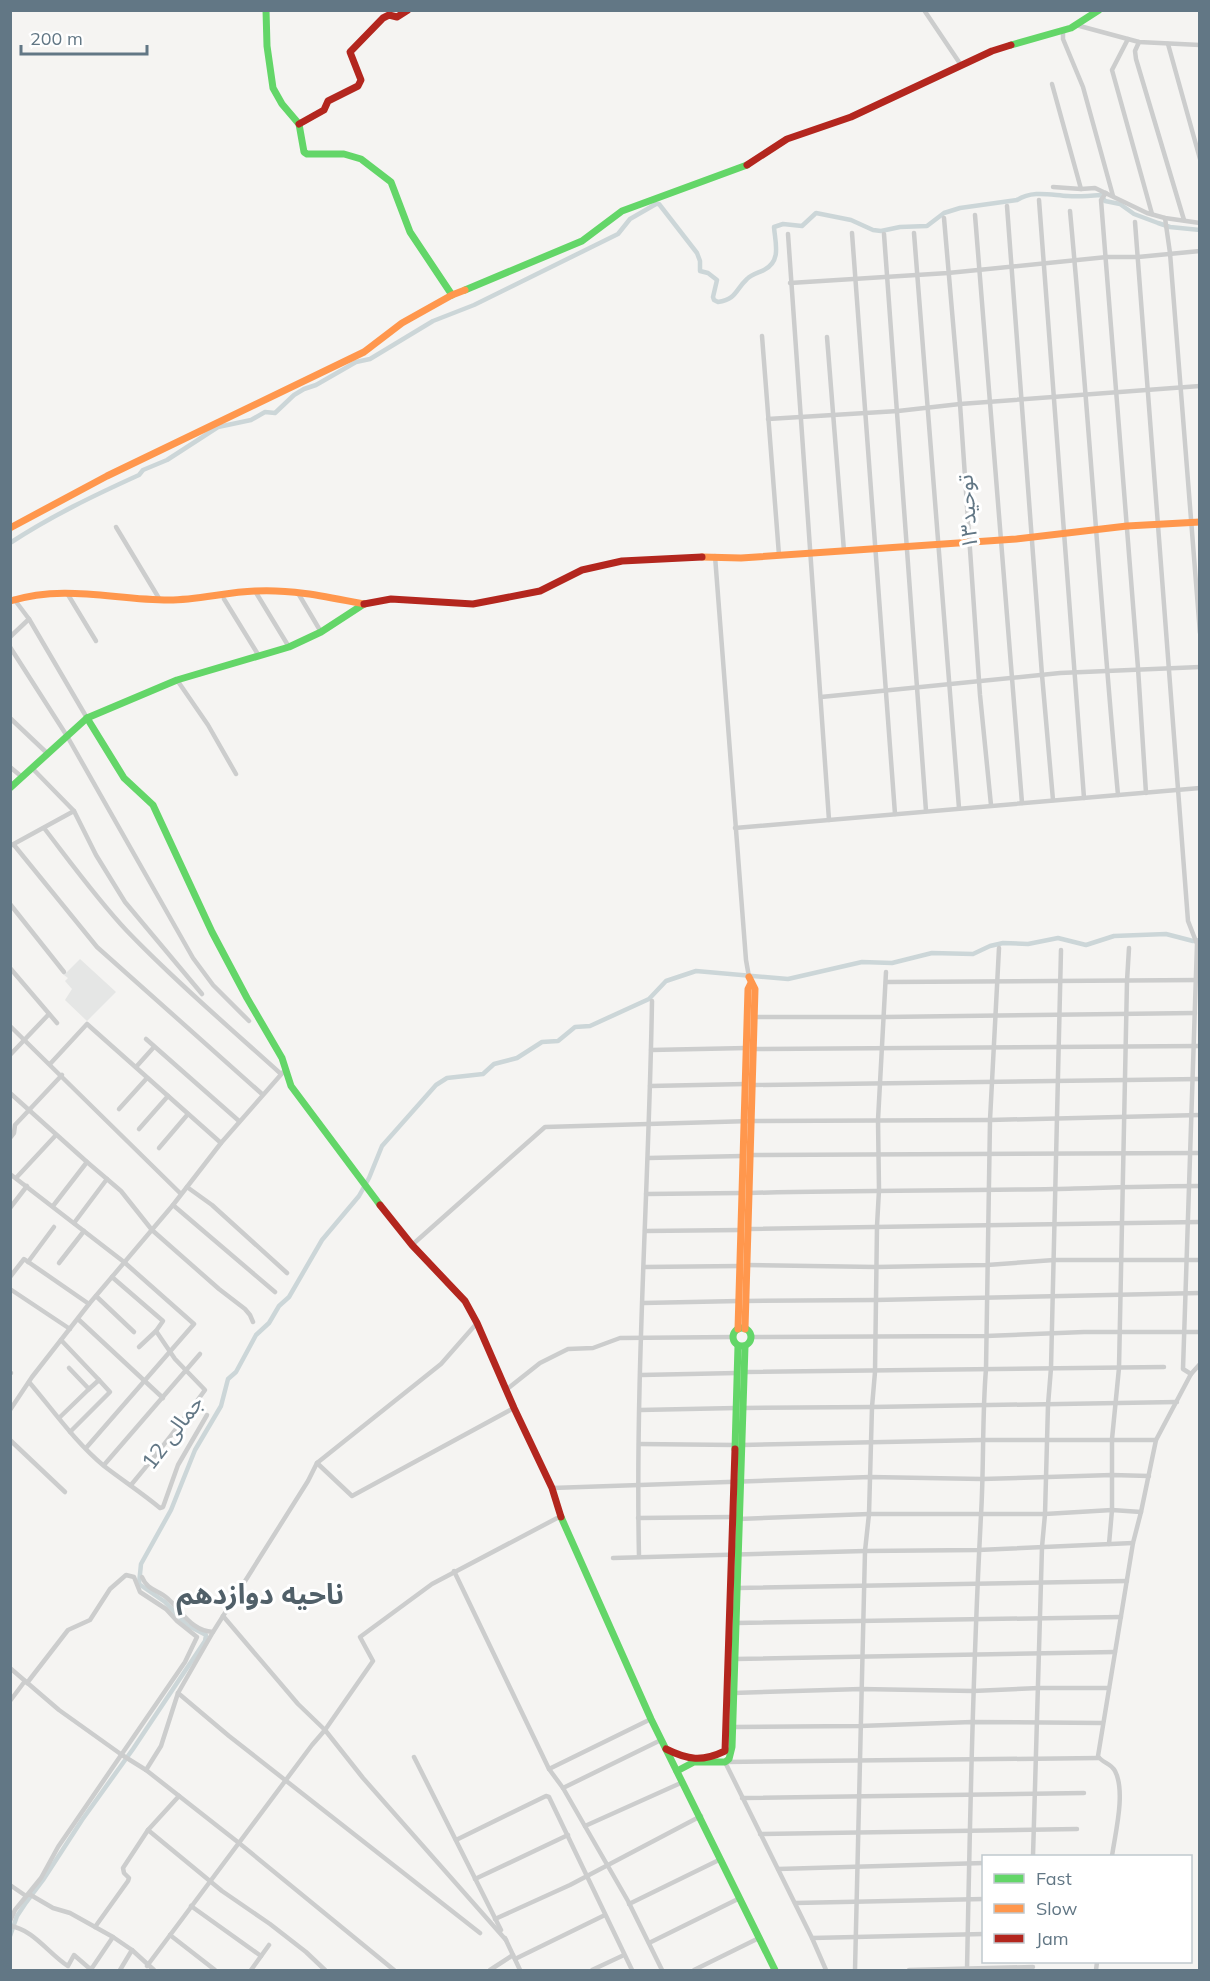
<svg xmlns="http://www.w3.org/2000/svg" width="1210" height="1981" font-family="Mulish,'Noto Sans Arabic',sans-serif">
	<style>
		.built { fill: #e5e6e5 }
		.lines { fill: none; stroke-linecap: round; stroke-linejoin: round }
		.canal { stroke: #ccd6d8; stroke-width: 4.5 }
		.street { stroke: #cccdcd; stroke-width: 4.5 }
		.fast { stroke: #63d668; stroke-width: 7 }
		.slow { stroke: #ff974d; stroke-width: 7 }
		.jam { stroke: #b3261e; stroke-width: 7 }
		.labels { text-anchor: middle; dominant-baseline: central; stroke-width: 6; stroke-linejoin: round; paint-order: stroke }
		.street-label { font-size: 22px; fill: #627785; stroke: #fff }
		.district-label { font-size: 28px; font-weight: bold; fill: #516069; stroke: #fff }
	</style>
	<rect width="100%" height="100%" fill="#f5f4f2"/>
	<!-- built -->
	<polygon class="built" points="80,959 116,992 87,1021 65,1000 72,989 65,981 68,978 64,975"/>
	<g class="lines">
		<!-- canal -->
		<g class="canal">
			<path d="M 10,543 C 51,516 95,495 139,475 L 143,470 L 167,460 L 218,427 L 251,420 L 265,412 L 275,413 L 294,395 L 304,389 L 316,385 L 356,362 L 370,359 L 433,321 L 474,305 L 618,234 L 630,219 L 656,204 L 659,204 L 697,253 L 700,261 L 700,271 L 708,273 L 717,280 L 713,297 L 714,300 L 718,302 C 737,299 735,290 747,279 C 752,274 758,273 764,270 C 782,261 775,242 774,227 L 783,224 L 802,226 L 816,213 L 851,220 L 873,230 L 881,231 L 900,227 L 927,226 L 944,213 L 960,208 L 1017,200 C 1033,190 1050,195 1068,196 C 1079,197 1090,196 1101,195 L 1105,201 L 1120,204 L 1134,214 L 1158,223 L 1170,227 L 1200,230"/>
			<polyline points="10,1936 17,1916 25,1904 43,1880 82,1820 133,1749 205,1641 206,1635 187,1625 165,1602 139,1584 141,1564 171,1510 195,1450 221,1406 228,1379 236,1372 256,1335 269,1323 279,1306 289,1297 322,1240 359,1196 369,1178 382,1146 436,1085 447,1078 483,1074 494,1064 517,1058 542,1042 558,1041 575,1027 590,1026 649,999 666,981 696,971 788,979 862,962 892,963 932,953 973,954 990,946 1003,943 1028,944 1058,938 1086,945 1114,936 1166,934 1193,941 1200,940"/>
		</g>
		<!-- street -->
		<g class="street">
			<polyline points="924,10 961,65"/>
			<polyline points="1076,25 1139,42 1200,45"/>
			<polyline points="1063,30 1063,39 1083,87 1113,196"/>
			<polyline points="1128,39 1112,70 1152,214"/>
			<polyline points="1139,42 1135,51 1136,59 1184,220"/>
			<polyline points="1168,44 1200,159"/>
			<polyline points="1052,84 1081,189"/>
			<polyline points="1053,187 1081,189 1095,188 1147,213 1165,218 1200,223"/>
			<polyline points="1106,193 1101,200 1138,668 1146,793"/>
			<polyline points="1039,200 1084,798"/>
			<polyline points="1007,206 1042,675 1053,800"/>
			<path d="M 1070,211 C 1088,405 1100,600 1118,795"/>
			<polyline points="975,215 1022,803"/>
			<polyline points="944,218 960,404 980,695 991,805"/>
			<polyline points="1165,218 1170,253 1200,633"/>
			<polyline points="1135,222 1188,921 1197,944 1183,1369 1191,1374"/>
			<polyline points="852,233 895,814"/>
			<polyline points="914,233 959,808"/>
			<polyline points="788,234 829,820"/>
			<polyline points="884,234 926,811"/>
			<polyline points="790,283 948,273 1107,257 1138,257 1200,251"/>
			<polyline points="762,336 779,555"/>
			<polyline points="827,337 844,551"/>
			<polyline points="768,419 898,411 960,404 1200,386"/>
			<polyline points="116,527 160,600"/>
			<polyline points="715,556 746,960 749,977"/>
			<polyline points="255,591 289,647"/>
			<polyline points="67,593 96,641"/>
			<polyline points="298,593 321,632"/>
			<polyline points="14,599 29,619 87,718"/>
			<polyline points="224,599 259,656"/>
			<polyline points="10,637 29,619"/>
			<polyline points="10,647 67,736 193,958 213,985 249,1021"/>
			<polyline points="177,680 208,725 236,774"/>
			<polyline points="821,697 1060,673 1200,667"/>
			<polyline points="10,718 48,754"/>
			<polyline points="10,767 22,777"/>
			<polyline points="32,768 74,811 96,855 125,902 202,994"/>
			<path d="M 44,828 C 71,863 97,899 127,931 C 175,981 229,1027 281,1074"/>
			<polyline points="735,828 1200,788"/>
			<polyline points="14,845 97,947 262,1094"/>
			<polyline points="10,846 74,811"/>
			<polyline points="10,904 64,972"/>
			<polyline points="10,968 57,1023"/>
			<polyline points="886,982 1200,980"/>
			<polyline points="754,1017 885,1017 1195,1013"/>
			<polyline points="10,1026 181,1194"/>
			<polyline points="146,1039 239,1121"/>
			<polyline points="754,1049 1200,1046"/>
			<polyline points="651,1050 747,1048"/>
			<polyline points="10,1055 49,1014"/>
			<polyline points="50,1064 87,1024 221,1143"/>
			<polyline points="136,1067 154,1047"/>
			<polyline points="753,1085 1200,1079"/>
			<polyline points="650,1086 746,1084"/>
			<polyline points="10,1093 87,1162 121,1191 152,1230 219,1289 245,1309 250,1315 253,1322"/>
			<polyline points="119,1109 147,1078"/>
			<polyline points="139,1129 168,1096"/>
			<polyline points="10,1138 14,1133 15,1125 62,1075"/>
			<polyline points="159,1148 188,1114"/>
			<polyline points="750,1155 1200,1153"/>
			<polyline points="648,1158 743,1156"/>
			<polyline points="10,1174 124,1262 194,1324 86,1448"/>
			<polyline points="16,1178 56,1135"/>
			<polyline points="187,1187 212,1205 287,1273"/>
			<path d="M 749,1193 C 851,1190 952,1191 1054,1189 C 1103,1188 1151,1186 1200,1186"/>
			<polyline points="646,1194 742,1193"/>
			<polyline points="173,1205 275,1292"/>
			<polyline points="53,1206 87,1162"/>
			<polyline points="10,1208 27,1186"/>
			<polyline points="74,1223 107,1179"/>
			<polyline points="747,1229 1200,1222"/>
			<polyline points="645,1231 741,1230"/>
			<polyline points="412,1245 545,1127 751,1121 990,1120 1200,1115"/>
			<polyline points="28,1262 54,1227"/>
			<polyline points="59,1263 84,1231"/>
			<polyline points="746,1265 876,1267 987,1265 1054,1260 1200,1260"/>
			<polyline points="644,1267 740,1266"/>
			<polyline points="10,1277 24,1259 89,1304"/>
			<polyline points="112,1277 163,1321 156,1331 139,1347"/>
			<polyline points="10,1289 70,1329"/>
			<polyline points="96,1296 134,1332"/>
			<polyline points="745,1301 875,1300 1200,1293"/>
			<polyline points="643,1303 739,1301"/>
			<polyline points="78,1319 163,1398"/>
			<polyline points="751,1337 986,1336 1084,1332 1200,1332"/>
			<polyline points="61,1340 99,1380 89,1389"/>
			<polyline points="744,1372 1164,1367"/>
			<polyline points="10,1373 11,1373"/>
			<polyline points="641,1375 737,1373"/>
			<path d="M 29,1382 C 53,1410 75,1442 104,1466 C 122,1480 142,1493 160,1508 L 163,1507 L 178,1465 L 207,1415"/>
			<polyline points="506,1390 540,1363 568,1349 593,1348 620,1338 733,1337"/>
			<polyline points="743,1408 872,1407 1177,1402"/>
			<polyline points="10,1410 32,1377 89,1304 173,1205 221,1143 285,1070"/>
			<polyline points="640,1410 736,1408"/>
			<polyline points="59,1418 89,1389 69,1368"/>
			<polyline points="70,1432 110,1392 99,1380"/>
			<polyline points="10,1440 65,1492"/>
			<polyline points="639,1444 735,1445"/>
			<polyline points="742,1445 982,1440 1156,1440"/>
			<polyline points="317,1463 352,1496 514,1408"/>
			<polyline points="104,1465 200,1354"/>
			<path d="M 131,1485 C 157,1454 182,1422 205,1390 L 175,1359 L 156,1331"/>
			<polyline points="552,1488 870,1477 982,1479 1112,1475 1149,1476"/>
			<polyline points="638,1518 732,1517"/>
			<polyline points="739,1519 869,1514 1045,1514 1112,1510 1141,1512"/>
			<polyline points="1109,1544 1112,1510 1112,1439 1119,1368 1127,981 1129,948"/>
			<path d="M 639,1556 C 635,1371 649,1186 652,1001"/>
			<polyline points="613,1558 865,1551 978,1550 1133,1543"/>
			<polyline points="454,1571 549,1769 563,1788 628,1901 662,1970"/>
			<path d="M 142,1577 C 147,1590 158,1590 167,1598 C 182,1611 191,1631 213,1632"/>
			<polyline points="738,1588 1127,1581"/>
			<polyline points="223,1616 298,1704 325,1730 363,1778 506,1940"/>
			<polyline points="736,1623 1121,1617"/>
			<polyline points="735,1659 1115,1652"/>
			<polyline points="10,1668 59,1710 122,1755 146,1770 239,1843 394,1970"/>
			<polyline points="178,1693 229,1736 480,1933"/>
			<polyline points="733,1693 861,1689 973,1691 1039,1688 1109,1688"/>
			<polyline points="10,1701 25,1681"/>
			<polyline points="733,1727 860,1726 972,1722 1102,1723"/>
			<polyline points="414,1757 501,1930"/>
			<polyline points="549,1769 651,1719"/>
			<polyline points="146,1770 161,1746 178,1693 213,1632 308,1481 317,1463 441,1364 477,1323"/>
			<polyline points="563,1788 661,1740"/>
			<polyline points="742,1798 1084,1793"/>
			<polyline points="585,1826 683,1782"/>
			<polyline points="148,1830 222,1891 270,1924 306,1952 325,1970"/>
			<polyline points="760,1834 1077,1829"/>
			<polyline points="456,1840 546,1796 549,1797 632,1970"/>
			<polyline points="1033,1856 1042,1547 1045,1514 1048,1405 1051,1368 1061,950"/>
			<path d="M 1112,1856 C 1115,1834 1126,1792 1115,1771 C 1111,1763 1102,1763 1098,1756 L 1133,1543 L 1141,1512 L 1156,1440 L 1191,1374 L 1200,1364"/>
			<polyline points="778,1869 984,1863"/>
			<polyline points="475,1879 568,1835"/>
			<polyline points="10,1885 26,1896 29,1894 53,1908 70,1913 113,1937 132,1950 154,1970"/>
			<polyline points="795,1903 984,1899"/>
			<polyline points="629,1904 721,1859"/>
			<polyline points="191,1906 261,1956"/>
			<polyline points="495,1919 570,1885 701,1816"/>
			<polyline points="10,1921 15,1910 41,1878 58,1847 185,1662 197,1637 177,1621 166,1609 140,1592 134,1577 126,1575 110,1589 90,1620 68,1630 27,1683"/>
			<path d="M 10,1926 C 33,1929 49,1954 68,1966 L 74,1955 L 89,1968 L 92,1968 L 113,1937"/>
			<polyline points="95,1927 128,1881 129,1878 124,1873 123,1868 148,1830 179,1796"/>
			<polyline points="170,1935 215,1970"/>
			<polyline points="505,1938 520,1970"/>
			<polyline points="812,1938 984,1934"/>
			<polyline points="649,1943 740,1898"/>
			<polyline points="515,1959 605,1915"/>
			<polyline points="147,1966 312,1745 325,1730 373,1661 360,1637 432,1584 561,1516"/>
			<polyline points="120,1970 132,1950"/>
			<polyline points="251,1970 269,1945"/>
			<polyline points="490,1970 513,1955"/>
			<polyline points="592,1970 624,1955"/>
			<polyline points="694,1970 759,1938"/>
			<polyline points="826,1970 812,1938 725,1762 1099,1758"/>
			<polyline points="855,1970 865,1551 869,1514 872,1407 875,1372 877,1226 879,1190 878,1120 886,972"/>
			<polyline points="909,1970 1033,1967"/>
			<path d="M 967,1970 C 970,1818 973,1666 981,1515 C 984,1466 982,1417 986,1369 L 990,1120 L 999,948"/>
			<polyline points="1096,1970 1097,1962"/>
		</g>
		<!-- fast -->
		<g class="fast">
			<polyline points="266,10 267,46 273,88 282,104 299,124 304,152 307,154 344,154 361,159 391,182 410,232 452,295"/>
			<polyline points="1011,45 1071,28 1099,10"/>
			<polyline points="465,290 582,241 622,211 747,165"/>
			<polyline points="87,718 124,778 153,805 212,932 247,998 282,1058 291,1086 380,1205"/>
			<polyline points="10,788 87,718 177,680 289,647 321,632 364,604"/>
			<circle cx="742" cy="1337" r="9"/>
			<polyline points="735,1449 738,1346"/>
			<polyline points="561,1517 651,1719 775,1970"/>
			<polyline points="677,1771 694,1762 725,1762 729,1759 732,1747 745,1346"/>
		</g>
		<!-- slow -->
		<g class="slow">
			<polyline points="10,528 107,476 364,352 402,323 452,295 465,290"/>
			<polyline points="702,557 741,558 1016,539 1127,526 1200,522"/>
			<path d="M 10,601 C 67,584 113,600 169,600 C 198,600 226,592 255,591 C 292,589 328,597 364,604"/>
			<polyline points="738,1329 748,989 751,983"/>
			<polyline points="745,1329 755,989 749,977"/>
		</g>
		<!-- jam -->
		<g class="jam">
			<polyline points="299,124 324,110 328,101 358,86 361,80 350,52 383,18 389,15 397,17 408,10"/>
			<polyline points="747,165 787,139 851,117 992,51 1011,45"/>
			<polyline points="364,604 391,599 473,604 540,591 582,570 622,561 702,557"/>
			<polyline points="380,1205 412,1245 465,1301 477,1323 514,1408 552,1488 561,1517"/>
			<path d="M 666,1749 C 688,1760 702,1762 725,1751 L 735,1449"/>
		</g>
	</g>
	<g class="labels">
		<!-- street labels -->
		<g class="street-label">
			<text transform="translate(967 512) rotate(-94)">توحید۱۳</text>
			<text transform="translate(172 1432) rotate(-53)">جمالی 12</text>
		</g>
		<!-- district labels -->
		<g class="district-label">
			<text x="260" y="1593">ناحیه دوازدهم</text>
		</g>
	</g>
	<!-- border -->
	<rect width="1210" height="1981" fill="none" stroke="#627785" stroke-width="24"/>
	<!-- legend -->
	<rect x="982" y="1855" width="210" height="108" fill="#ffffff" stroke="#c0c9ce" stroke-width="1.5"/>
	<rect x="994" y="1874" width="30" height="9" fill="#63d668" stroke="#c0c9ce" stroke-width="1.5"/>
	<text x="1036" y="1885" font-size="18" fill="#627785">Fast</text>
	<rect x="994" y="1904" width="30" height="9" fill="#ff974d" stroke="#c0c9ce" stroke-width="1.5"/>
	<text x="1036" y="1915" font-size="18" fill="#627785">Slow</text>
	<rect x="994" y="1934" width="30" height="9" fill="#b3261e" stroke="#c0c9ce" stroke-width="1.5"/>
	<text x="1036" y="1945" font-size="18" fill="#627785">Jam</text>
	<!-- scale -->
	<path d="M21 45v9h126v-9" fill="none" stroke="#627785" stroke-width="3"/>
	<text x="30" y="45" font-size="18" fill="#627785" stroke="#ffffff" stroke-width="4.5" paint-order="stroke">200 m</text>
</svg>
